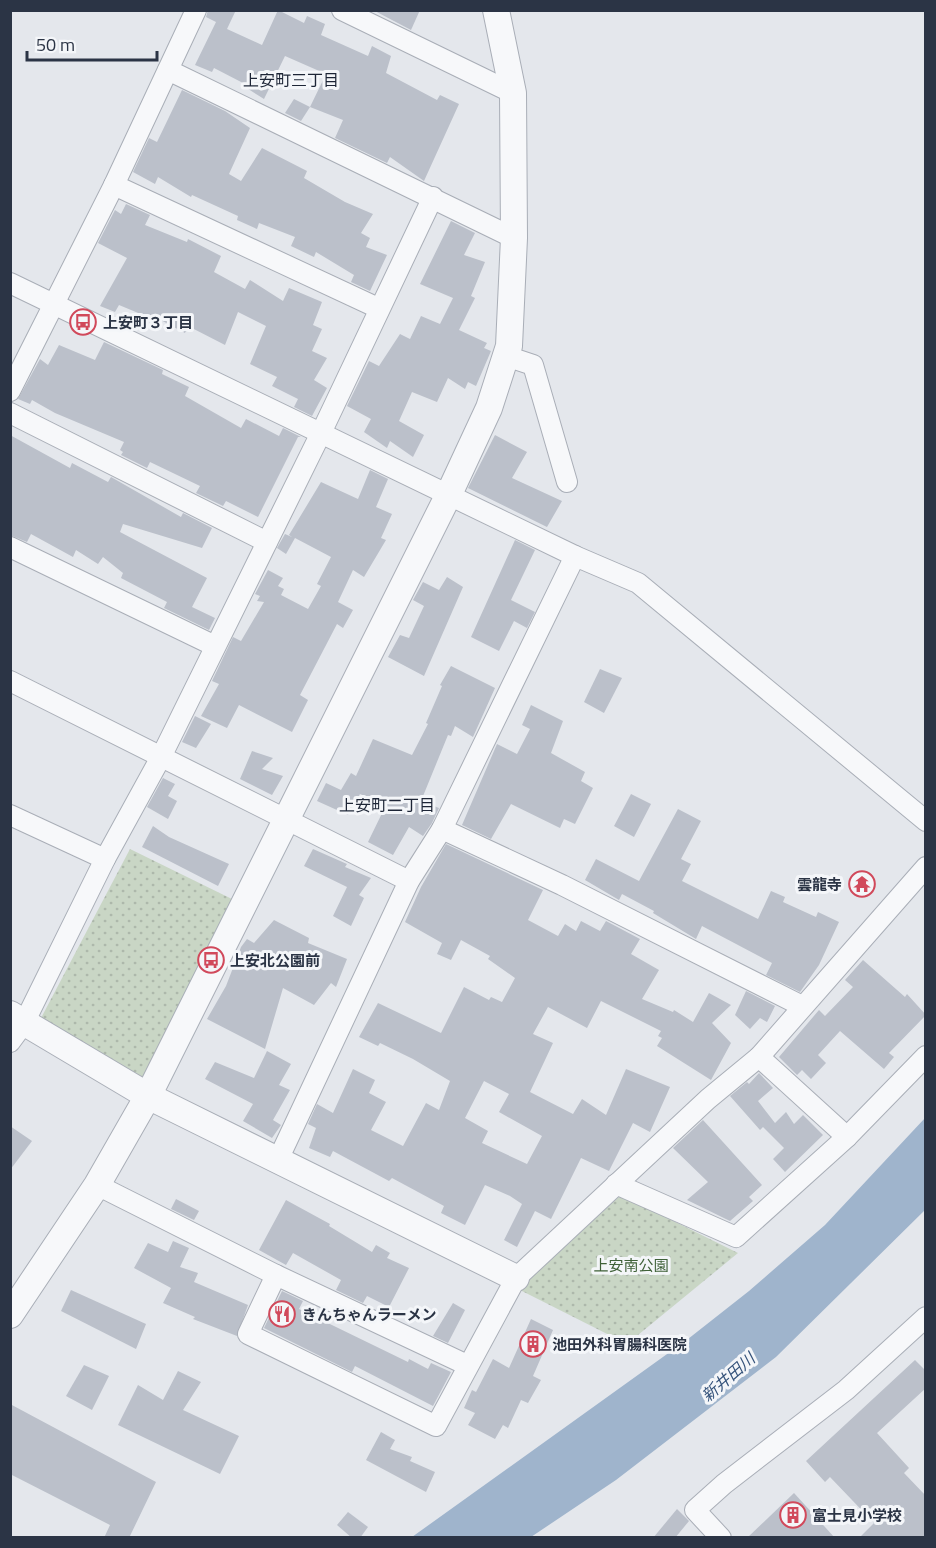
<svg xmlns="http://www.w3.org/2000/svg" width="936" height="1548" font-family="'Titillium Web','Noto Sans JP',sans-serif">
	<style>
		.grass { fill: url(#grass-dots) }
		.water { fill: #9fb4cc }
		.building { fill: #bbc0ca; fill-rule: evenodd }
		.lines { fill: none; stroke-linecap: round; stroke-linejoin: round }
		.minor-casing { stroke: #a9aeb7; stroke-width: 22 }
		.tertiary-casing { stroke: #a9aeb7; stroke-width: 28 }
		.minor { stroke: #f7f8fa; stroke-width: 20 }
		.tertiary { stroke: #f7f8fa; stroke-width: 26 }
		.labels { text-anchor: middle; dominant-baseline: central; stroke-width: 6; stroke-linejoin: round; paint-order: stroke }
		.poi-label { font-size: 15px; font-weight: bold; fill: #2b3445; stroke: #f4f6f9; text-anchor: start }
		.park-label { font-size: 15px; fill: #3f6138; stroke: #f4f6f9 }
		.neighbourhood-label { font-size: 16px; fill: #1d2536; stroke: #f4f6f9 }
		.water-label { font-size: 16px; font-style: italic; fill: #34527a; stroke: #f4f6f9 }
	</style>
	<defs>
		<pattern id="grass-dots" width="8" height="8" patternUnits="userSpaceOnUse" patternTransform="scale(1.5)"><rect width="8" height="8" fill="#c9d6c5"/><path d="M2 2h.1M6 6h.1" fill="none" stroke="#adb8ab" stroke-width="1.8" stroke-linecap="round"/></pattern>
	</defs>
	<rect width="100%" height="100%" fill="#e4e7ec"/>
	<!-- grass -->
	<g class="grass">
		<polygon points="130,849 236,901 142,1078 40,1020"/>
		<polygon points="621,1195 738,1253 627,1344 518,1289"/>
	</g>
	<!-- water -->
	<polygon class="water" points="925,1118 925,1210 776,1357 616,1480 531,1537 412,1537 688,1339 749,1291 825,1225"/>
	<!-- building -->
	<g class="building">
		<polygon points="208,10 236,10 227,29 262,45 278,10 304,23 307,16 325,24 321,35 368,56 372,46 391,56 386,73 437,100 440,95 459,104 424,181 390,157 387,163 335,138 343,120 310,107 326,74 285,56 264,99 242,85 243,83 214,68 212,72 195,65 216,22 206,17"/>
		<polygon points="373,10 420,10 411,30"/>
		<polygon points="182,90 225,111 250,128 229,174 241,181 262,148 307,171 304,178 345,202 373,214 361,233 370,238 366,247 387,255 370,291 351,282 354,275 316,252 314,257 291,246 295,237 259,223 257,229 237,220 238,216 192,195 191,197 158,177 155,184 133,172 149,138 157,142"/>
		<polygon points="294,99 310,107 301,121 285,113"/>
		<polygon points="126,204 150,215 145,225 187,242 188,239 221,256 214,272 245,289 250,280 283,301 289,288 322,302 313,325 322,329 312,351 327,358 314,380 327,388 312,416 294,407 298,399 272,386 277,377 250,364 266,326 238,312 225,345 188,326 185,333 157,318 155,320 119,305 115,312 100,306 127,258 98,243 115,210 121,214"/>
		<polygon points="451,221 475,233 464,255 485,262 471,296 475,298 459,330 487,343 484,348 491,351 476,386 468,382 465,389 448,378 437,402 412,392 399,421 424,435 413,457 390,441 387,448 364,432 371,419 347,406 369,361 379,366 400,334 410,339 421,316 440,324 453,298 420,284"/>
		<polygon points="104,342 163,370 162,374 189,387 185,396 241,428 246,419 279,436 283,428 301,437 298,437 258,517 226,501 223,506 196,493 200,486 150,462 147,468 121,455 123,452 120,450 124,442 55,413 32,400 30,404 18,399 40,359 48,365 59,345 95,360"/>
		<polygon points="10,435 70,468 72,463 108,482 111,477 181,517 183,513 212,528 202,548 123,524 120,532 207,578 192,607 215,618 209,630 164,608 167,602 121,578 123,573 103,557 98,564 76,550 73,557 31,534 27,542 10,535"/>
		<polygon points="495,435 527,452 512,478 562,501 547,527 468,488"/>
		<polygon points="370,470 388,479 376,507 392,514 381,538 386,540 364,577 353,570 338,602 353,610 343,628 337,624 300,695 308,700 292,732 239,705 227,728 201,716 219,684 212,681 233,637 241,641 264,602 257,601 260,596 255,594 268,570 283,578 278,586 284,589 281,595 308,609 321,586 317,584 331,557 295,538 286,554 277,548 285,534 292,537 289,535 321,482 358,499"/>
		<polygon points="515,540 535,550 511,600 535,612 527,628 514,621 499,651 471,637"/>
		<polygon points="447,577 463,587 424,676 388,657 400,635 409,638 424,606 413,600 423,582 439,590"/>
		<polygon points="451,666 495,688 473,737 455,726 451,736 448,735 421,801 439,808 432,823 423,836 409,827 393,855 368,842 386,805 360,794 348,815 317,801 326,783 341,790 351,773 356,776 373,739 412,755 428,724 426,723 442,686 440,685"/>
		<polygon points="600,669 622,678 604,713 584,702"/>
		<polygon points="531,705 563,721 551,753 585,772 581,781 593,788 575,824 564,819 560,828 511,804 491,839 462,825 497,744 517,754 530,729 522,725"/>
		<polygon points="195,716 211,724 196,748 182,742"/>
		<polygon points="252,751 273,758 262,769 283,776 272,795 240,779"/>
		<polygon points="163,778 175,784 168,796 177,801 168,819 147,807"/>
		<polygon points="631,794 651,804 634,837 614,826"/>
		<polygon points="678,809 701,821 681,859 691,864 682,881 758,919 771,891 785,897 783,902 816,917 818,912 839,922 819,965 800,992 766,975 772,963 702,926 696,939 653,913 654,911 622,894 619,900 585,880 596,859 639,881"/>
		<polygon points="153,826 169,837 229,864 218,886 142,847"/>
		<path d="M 446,844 L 543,890 L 528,920 L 558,936 L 565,924 L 576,931 L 581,921 L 600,931 L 606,921 L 640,939 L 631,954 L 659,970 L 642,999 L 673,1012 L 674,1010 L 693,1022 L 709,993 L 731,1005 L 712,1023 L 731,1043 L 711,1080 L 657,1046 L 662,1038 L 658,1036 L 661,1031 L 601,1001 L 587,1028 L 548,1007 L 533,1034 L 553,1043 L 530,1092 L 573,1114 L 582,1099 L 606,1115 L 626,1069 L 670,1087 L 650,1132 L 633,1123 L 609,1171 L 581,1158 L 551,1219 L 535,1211 L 517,1247 L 504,1240 L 522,1204 L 510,1196 L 485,1185 L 465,1225 L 441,1213 L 444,1206 L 392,1178 L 389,1181 L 333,1151 L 330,1157 L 309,1148 L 316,1128 L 308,1124 L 317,1104 L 333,1113 L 353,1069 L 375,1080 L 369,1093 L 386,1102 L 371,1130 L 403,1146 L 426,1103 L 439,1110 L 450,1081 L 413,1059 L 380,1043 L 378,1046 L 359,1037 L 378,1003 L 441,1033 L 464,987 L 489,1000 L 491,997 L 502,1002 L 515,978 L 488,959 L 490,956 L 461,940 L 451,960 L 437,954 L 442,943 L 405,922 L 421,887 ZM 484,1081 L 509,1094 L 499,1112 L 542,1136 L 527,1164 L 482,1143 L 488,1131 L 465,1118 Z"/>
		<polygon points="313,849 347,864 345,867 371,878 359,895 364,898 351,926 333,916 347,887 304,866"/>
		<polygon points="274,920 309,938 308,943 347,959 336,987 331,983 314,1005 283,988 265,1049 207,1019 226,986 241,947 247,939 254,943"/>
		<polygon points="863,960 905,997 907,994 926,1015 889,1053 894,1057 884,1069 840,1031 818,1055 826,1063 811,1079 802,1070 797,1075 779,1057 819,1010 825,1016 853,987 845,980"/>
		<polygon points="746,991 775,1006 767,1022 760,1018 750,1029 735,1015"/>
		<polygon points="267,1051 291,1064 279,1085 290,1090 273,1120 281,1125 272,1138 243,1121 253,1104 205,1079 215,1062 254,1078"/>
		<polygon points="759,1073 773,1088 758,1101 775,1123 786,1112 794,1124 803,1115 823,1135 785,1172 773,1159 784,1148 763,1127 760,1130 730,1096 747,1082 749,1084"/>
		<polygon points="703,1120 762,1185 749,1197 753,1201 730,1221 687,1200 708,1182 673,1148"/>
		<polygon points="10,1126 32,1141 10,1170"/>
		<polygon points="176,1199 199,1211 194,1220 171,1209"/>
		<polygon points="286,1200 330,1224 329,1226 372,1252 376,1245 390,1253 387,1258 409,1268 389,1307 367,1296 363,1303 336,1290 341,1280 293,1253 286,1265 259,1250"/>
		<polygon points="173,1241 189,1248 180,1267 198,1273 194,1282 248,1305 237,1336 193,1319 195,1317 163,1303 171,1288 134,1268 148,1243 168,1252"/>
		<polygon points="71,1290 146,1324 136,1349 61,1311"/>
		<polygon points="282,1291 303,1301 299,1309 408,1362 409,1359 428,1369 431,1363 451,1372 433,1406 355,1366 352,1372 264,1328"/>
		<polygon points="453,1303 465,1310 448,1343 433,1336"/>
		<polygon points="531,1319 553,1330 533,1376 541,1380 528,1403 521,1400 508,1428 503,1425 495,1439 468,1425 475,1413 464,1408 472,1390 476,1392 493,1359 509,1368"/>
		<polygon points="915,1360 926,1371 926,1388 877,1433 909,1468 904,1473 926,1496 926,1538 859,1538 874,1523 830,1477 825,1482 806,1461"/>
		<polygon points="84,1365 109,1376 92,1410 66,1396"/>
		<polygon points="178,1371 201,1382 183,1410 239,1436 220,1474 118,1425 138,1385 163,1400"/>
		<polygon points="10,1404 156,1482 129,1538 104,1538 110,1525 10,1474"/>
		<polygon points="381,1432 395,1440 390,1449 412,1457 410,1461 435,1472 426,1492 366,1460"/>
		<polygon points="794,1493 835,1538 747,1538"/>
		<polygon points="677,1509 689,1521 675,1538 653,1538"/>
		<polygon points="348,1512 368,1527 360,1538 352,1538 337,1525"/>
	</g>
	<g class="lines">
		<!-- minor casing -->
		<g class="minor-casing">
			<g id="minor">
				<polyline points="342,10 513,93"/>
				<polyline points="168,70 514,238"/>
				<polyline points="114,185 378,308"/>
				<polyline points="10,283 575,556 638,583 926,821"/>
				<polyline points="506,356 533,365 567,482"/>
				<polyline points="10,391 114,185 196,10"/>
				<polyline points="10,413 267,542"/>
				<polyline points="10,547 215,646"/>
				<polyline points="10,681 409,881"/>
				<polyline points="10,815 105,859"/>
				<polyline points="442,829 562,885 802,1006"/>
				<polyline points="10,1042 24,1023 105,859 161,757 321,433 433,197"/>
				<polyline points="759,1057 847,1137"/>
				<polyline points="277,1162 409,881 442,829 575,556"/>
				<polyline points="616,1184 736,1237 847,1137 926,1056"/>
				<polyline points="97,1185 276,1275 467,1365"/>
				<polyline points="276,1275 248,1334 436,1426 516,1278 708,1099 759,1057 926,867"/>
				<polyline points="721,1538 695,1510 724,1484 846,1390 926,1317"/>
			</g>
		</g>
		<!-- tertiary casing -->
		<g class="tertiary-casing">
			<g id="tertiary">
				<polyline points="10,1014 148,1096 516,1278"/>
				<polyline points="10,1315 97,1185 148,1096 449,494 489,408 509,346 514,238 513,93 496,10"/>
			</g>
		</g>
		<!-- minor -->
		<use href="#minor" class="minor"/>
		<!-- tertiary -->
		<use href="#tertiary" class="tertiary"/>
	</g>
	<!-- icons -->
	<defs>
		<g id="bus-ring" transform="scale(1.35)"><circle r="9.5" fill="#f4f6f9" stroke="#d1495b" stroke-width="1.5"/><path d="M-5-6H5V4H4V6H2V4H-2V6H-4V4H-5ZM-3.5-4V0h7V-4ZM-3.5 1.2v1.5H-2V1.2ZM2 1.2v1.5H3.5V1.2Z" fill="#d1495b"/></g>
		<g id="temple-ring" transform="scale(1.35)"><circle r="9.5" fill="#f4f6f9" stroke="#d1495b" stroke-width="1.5"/><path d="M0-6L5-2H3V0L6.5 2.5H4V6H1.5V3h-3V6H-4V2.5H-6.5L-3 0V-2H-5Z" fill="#d1495b"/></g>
		<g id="restaurant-ring" transform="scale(1.35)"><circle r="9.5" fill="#f4f6f9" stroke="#d1495b" stroke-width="1.5"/><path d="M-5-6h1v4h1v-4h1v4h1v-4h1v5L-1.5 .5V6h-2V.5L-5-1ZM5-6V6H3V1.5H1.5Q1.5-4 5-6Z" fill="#d1495b"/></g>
		<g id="building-ring" transform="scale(1.35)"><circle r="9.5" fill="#f4f6f9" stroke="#d1495b" stroke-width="1.5"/><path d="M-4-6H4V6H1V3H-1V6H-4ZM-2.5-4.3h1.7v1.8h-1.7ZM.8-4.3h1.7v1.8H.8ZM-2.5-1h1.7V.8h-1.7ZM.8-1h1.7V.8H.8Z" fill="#d1495b"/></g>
	</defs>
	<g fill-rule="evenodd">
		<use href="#bus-ring" x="83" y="322"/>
		<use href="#temple-ring" x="862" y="884"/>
		<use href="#bus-ring" x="211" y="960"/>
		<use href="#restaurant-ring" x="282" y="1314"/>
		<use href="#building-ring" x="533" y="1344"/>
		<use href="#building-ring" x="793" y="1515"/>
	</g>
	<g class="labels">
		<!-- poi labels -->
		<g class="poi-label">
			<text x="103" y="322">上安町３丁目</text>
			<text x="842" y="884" text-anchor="end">雲龍寺</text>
			<text x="230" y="960">上安北公園前</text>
			<text x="302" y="1314">きんちゃんラーメン</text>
			<text x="552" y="1344">池田外科胃腸科医院</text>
			<text x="812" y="1515">富士見小学校</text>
		</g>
		<!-- park labels -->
		<g class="park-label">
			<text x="631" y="1265">上安南公園</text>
		</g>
		<!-- neighbourhood labels -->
		<g class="neighbourhood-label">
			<text x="291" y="80">上安町三丁目</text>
			<text x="387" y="805">上安町二丁目</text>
		</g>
		<!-- water labels -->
		<g class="water-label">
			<text transform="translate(728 1377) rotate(-41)">新井田川</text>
		</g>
	</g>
	<!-- border -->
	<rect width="936" height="1548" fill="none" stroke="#2b3445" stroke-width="24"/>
	<!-- scale -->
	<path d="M27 51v9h130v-9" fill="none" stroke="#2b3445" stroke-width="3"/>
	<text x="36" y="51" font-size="18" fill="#2b3445" stroke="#f4f6f9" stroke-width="4.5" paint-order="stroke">50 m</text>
</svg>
